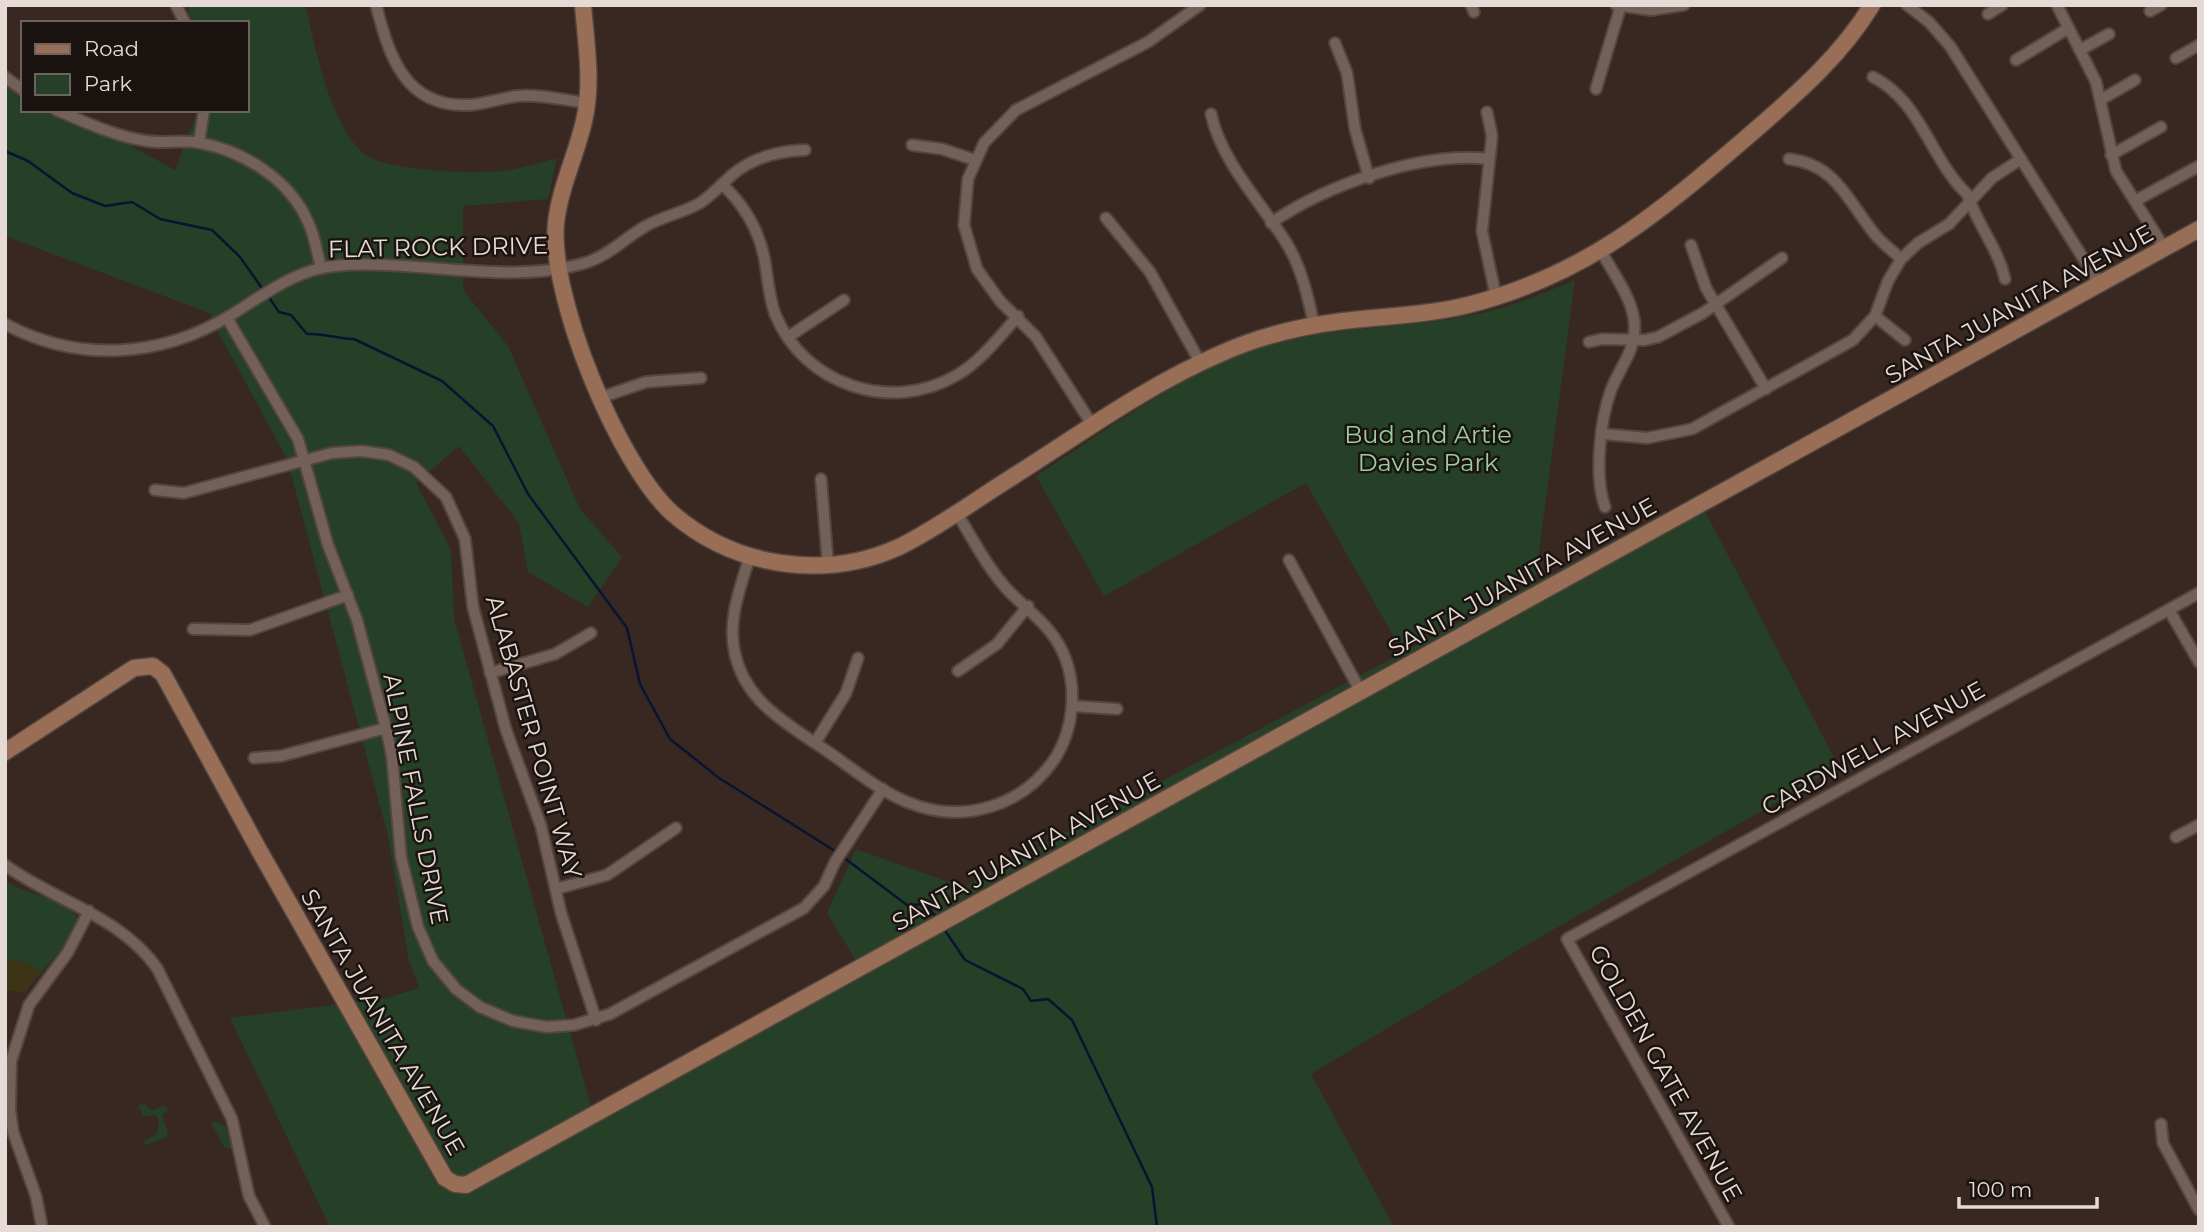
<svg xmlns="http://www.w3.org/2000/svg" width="2204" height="1232" font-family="Montserrat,sans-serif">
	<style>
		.green { fill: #263f27 }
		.sand { fill: #3c3414 }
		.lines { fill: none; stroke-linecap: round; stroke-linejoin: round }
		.stream { stroke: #081431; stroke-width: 2.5 }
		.street-casing { stroke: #53453f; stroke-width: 14 }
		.secondary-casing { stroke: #53453f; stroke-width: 19 }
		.street { stroke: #736058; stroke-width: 10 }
		.secondary { stroke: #986e56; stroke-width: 16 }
		.labels { text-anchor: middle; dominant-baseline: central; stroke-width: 5; stroke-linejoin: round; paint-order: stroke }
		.street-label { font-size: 24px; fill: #e5dad5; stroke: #1b1310 }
		.park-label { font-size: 24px; fill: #9acf9b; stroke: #1b1310 }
	</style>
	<rect width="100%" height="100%" fill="#392821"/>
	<!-- green -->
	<g class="green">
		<path d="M 187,5 L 305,5 C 316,49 329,122 363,153 C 384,172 483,175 510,170 C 526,167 542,162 557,158 L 548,199 L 463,206 L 463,290 L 508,346 L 580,509 L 622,557 L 588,607 L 528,572 L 519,523 L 459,446 L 416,483 L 451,550 L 454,619 L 595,1121 L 858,964 L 827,913 L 856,849 L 963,887 L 1697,496 L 1839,767 L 1535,940 L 1311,1074 L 1394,1227 L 330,1227 L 230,1018 L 387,998 L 419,988 L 409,961 L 388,836 L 287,459 L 210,317 L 212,314 L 5,236 L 5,77 L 23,86 L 23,110 L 66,110 L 175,170 L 198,110 L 247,110 L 247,23 L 192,23 Z"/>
		<path d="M 1575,280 L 1536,574 L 1402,651 L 1306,483 L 1104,596 L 1036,476 C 1106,431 1177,376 1258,349 C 1326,326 1399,330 1468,316 C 1505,309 1540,295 1575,280 Z"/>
		<path d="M 5,880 C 19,891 40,894 56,902 C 62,905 75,910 77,918 C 81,937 35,975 25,993 L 5,990 Z"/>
		<polygon points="145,1104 152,1111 164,1105 169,1109 162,1115 168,1133 166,1138 145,1145 144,1140 156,1135 159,1123 156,1115 143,1116 138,1105"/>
		<polygon points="217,1121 226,1127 232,1149 224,1147 211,1123"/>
	</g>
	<!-- sand -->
	<polygon class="sand" points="13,960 28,963 40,971 25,993 5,990 5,961"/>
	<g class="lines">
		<!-- stream -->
		<g class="stream">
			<polyline points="5,151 28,161 72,193 105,206 132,202 160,219 212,230 240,257 264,291"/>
			<path d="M 268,296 L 279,312 L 291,315 L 307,334 C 325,333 337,339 354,339 L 442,381 L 493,426 L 528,494 L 627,628 L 640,684 L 670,739 L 719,778 L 838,853"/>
			<polyline points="843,857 907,905 926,904 936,917"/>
			<polyline points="944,929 965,960 1023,989 1031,1001 1048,999 1072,1020 1152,1187 1157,1227"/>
		</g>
		<!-- street casing -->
		<g class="street-casing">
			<g id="street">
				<polyline points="176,5 185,23"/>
				<path d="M 376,5 C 389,56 405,108 469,105 C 486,104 501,98 517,96 C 540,94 564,100 587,103"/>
				<polyline points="1471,5 1474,12"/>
				<polyline points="1616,5 1651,10 1684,5"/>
				<polyline points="1907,5 1929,22 1950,46 2100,285"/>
				<polyline points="2057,5 2096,82 2116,171 2165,249"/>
				<polyline points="2150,11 2161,5"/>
				<polyline points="1988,14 2002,5"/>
				<polyline points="1335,43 1347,73 1355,129 1369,178"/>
				<polyline points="2080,50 2109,34"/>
				<polyline points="2176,58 2199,45"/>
				<polyline points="2016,60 2067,29"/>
				<polyline points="5,77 23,90"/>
				<path d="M 1873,77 C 1921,101 1930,159 1967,194 C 1977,224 1998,248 2005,279"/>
				<polyline points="1596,89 1621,5"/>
				<polyline points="2102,99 2135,80"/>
				<path d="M 56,110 C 84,122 117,137 147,141 C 164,144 182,139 200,143 C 244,151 290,180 308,222 C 315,236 317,253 321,268"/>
				<polyline points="1487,112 1492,136 1482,231 1496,297"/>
				<path d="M 1211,114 C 1222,163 1261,202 1287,244 C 1302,269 1308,297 1314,325"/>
				<polyline points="199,142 204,110"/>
				<polyline points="912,145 942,149 975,160"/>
				<polyline points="2111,155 2161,127"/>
				<path d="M 1789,159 C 1835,164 1847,199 1873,232 C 1880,242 1892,250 1901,259"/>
				<path d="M 722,184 C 744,205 760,232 765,262 C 768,280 769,297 775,314 C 804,385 891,414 957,375 C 981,361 999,337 1018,316"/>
				<polyline points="2135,201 2199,166"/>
				<polyline points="1106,218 1150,272 1200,362"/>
				<path d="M 1271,223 C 1326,185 1422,151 1489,159"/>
				<polyline points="1691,245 1706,288 1766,389"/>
				<path d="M 1601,251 C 1613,273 1630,295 1634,319 C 1638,349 1621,364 1611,390 C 1600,420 1594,477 1605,507"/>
				<polyline points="1875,316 1905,340"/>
				<polyline points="227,318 298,439 328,545 357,620 386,728 392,756 401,857 418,927 433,961 456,989 480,1007 513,1021 547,1027 574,1025 610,1014 804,908 824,886 835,862 883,789"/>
				<path d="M 5,324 C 78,363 161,358 231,315 C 263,295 297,269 335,266 C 416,258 510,287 588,262 C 611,254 626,237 646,226 C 663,216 683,213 700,203 C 712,195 721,185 732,175 C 753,157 778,151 805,150"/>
				<polyline points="788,337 844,300"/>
				<polyline points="1589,342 1602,339 1645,340 1658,337 1703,313 1782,258"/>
				<polyline points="602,397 646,382 701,378"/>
				<polyline points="1093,426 1036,337 1000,301 977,269 964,225 968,179 984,143 1016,110 1148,42 1200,5"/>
				<polyline points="1603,434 1647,438 1692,429 1853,340 1875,316 1888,281 1901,259 1918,243 1949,224 1992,178 2021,159"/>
				<polyline points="821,479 828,565"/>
				<polyline points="155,490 184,493 332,453 362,451 389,455 414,467 446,497 465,539 473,607 506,730 541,826 561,913 596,1020"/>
				<path d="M 750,556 C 740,588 727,621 735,654 C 746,703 789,725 827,751 C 853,769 878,790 907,802 C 962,825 1023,807 1056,757 C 1073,729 1077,691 1066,660 C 1054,626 1028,612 1006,588 C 986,566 972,537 956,512"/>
				<polyline points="1289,560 1361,692"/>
				<polyline points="2169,610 2199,662"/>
				<polyline points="193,629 250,630 348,595"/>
				<polyline points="958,671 997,644 1028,606"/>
				<polyline points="490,673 555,654 591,633"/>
				<polyline points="1072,706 1117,709"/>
				<polyline points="815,743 846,693 858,658"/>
				<polyline points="254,758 281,756 386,728"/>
				<polyline points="2176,837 2199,825"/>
				<path d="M 5,865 C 56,902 119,915 157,968 L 232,1119 L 249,1196 L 265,1227"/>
				<polyline points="556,889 607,875 676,828"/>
				<polyline points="2161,1124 2163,1143 2199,1210"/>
				<polyline points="42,1227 36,1196 13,1132 10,1109 11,1061 29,1005 68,952 89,911"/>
				<polyline points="1729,1227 1567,939 2199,593"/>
			</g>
		</g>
		<!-- secondary casing -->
		<g class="secondary-casing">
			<g id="secondary">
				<path d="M 583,5 C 586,44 593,82 584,121 C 576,156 560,187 556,223 C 549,296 618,464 672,513 C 734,567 824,581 899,547 C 936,529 971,503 1006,481 C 1076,437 1145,386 1222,353 C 1260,336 1302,326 1343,321 C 1385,316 1427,315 1468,305 C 1586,275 1656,215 1746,138 C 1793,97 1839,59 1872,5"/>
				<polyline points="5,752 134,668 153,666 163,674 259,850 445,1178 455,1184 466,1185 2199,229"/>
			</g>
		</g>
		<!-- street -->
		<use href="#street" class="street"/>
		<!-- secondary -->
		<use href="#secondary" class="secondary"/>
	</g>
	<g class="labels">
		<!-- street labels -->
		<g class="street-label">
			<text transform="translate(438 247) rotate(-1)">FLAT ROCK DRIVE</text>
			<text transform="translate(2019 304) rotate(-29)">SANTA JUANITA AVENUE</text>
			<text transform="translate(1522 577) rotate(-29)">SANTA JUANITA AVENUE</text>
			<text transform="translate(534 737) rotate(74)">ALABASTER POINT WAY</text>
			<text transform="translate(1873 748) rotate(-29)">CARDWELL AVENUE</text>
			<text transform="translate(416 799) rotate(79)">ALPINE FALLS DRIVE</text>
			<text transform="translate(1026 851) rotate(-29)">SANTA JUANITA AVENUE</text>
			<text transform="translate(383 1022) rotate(60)">SANTA JUANITA AVENUE</text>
			<text transform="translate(1666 1073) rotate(61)">GOLDEN GATE AVENUE</text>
		</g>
		<!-- park labels -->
		<g class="park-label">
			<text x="1428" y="434">Bud and Artie<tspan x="1428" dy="28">Davies Park</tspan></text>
		</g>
	</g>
	<!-- border -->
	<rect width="2204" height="1232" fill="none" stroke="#e5dad5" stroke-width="14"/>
	<!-- legend -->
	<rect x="21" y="21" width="228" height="91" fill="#1b1310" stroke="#6c635f" stroke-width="2"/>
	<rect x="35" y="44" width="35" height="10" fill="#986e56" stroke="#6c635f" stroke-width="2"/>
	<text x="84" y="56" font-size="21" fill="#e5dad5">Road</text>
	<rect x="35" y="74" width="35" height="21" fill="#263f27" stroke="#6c635f" stroke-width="2"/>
	<text x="84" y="91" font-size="21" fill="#e5dad5">Park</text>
	<!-- scale -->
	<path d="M1959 1197v10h138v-10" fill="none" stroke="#e5dad5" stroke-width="3.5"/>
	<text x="1969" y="1197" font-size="21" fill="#e5dad5" stroke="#1b1310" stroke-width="5" paint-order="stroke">100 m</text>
</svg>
